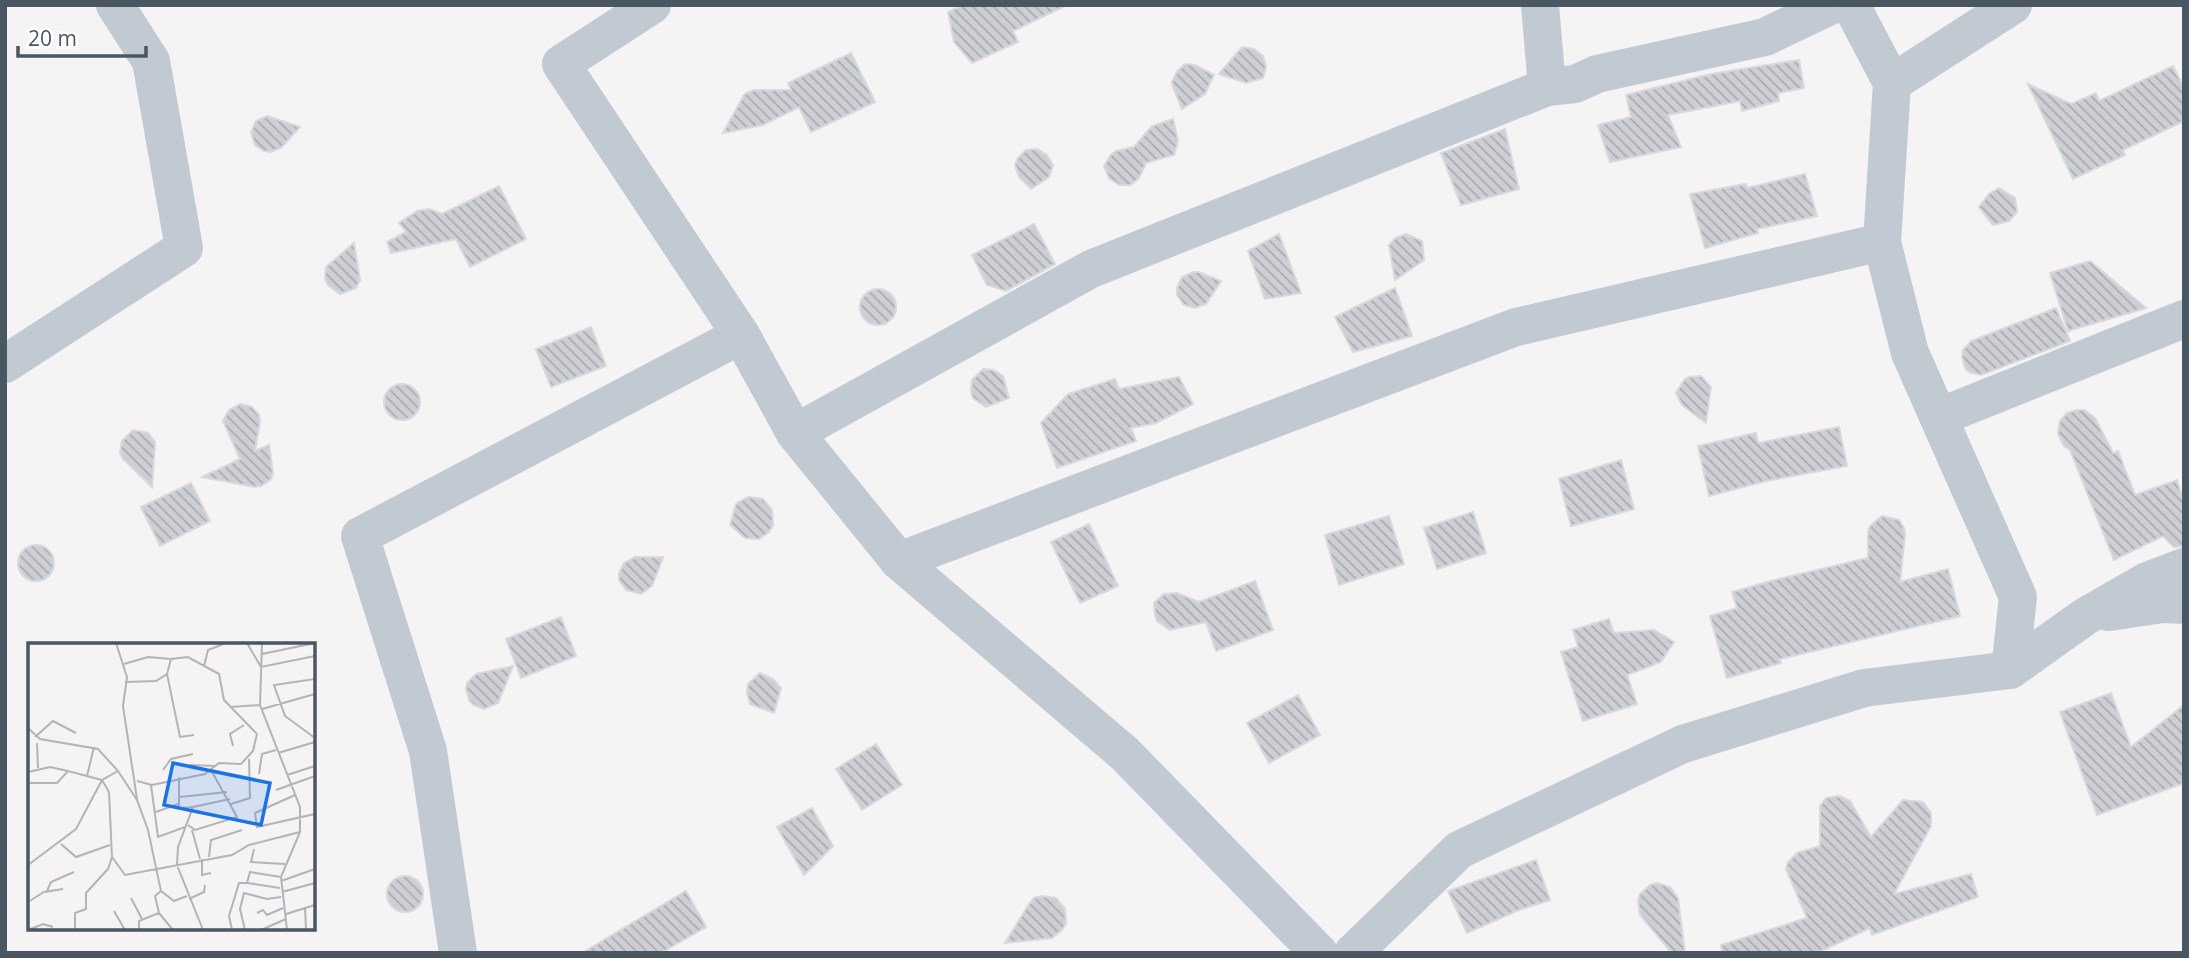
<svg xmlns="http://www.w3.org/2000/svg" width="2189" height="958" font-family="'Open Sans',sans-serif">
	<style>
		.building { fill: url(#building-back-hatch); stroke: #d7d9de; stroke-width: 2 }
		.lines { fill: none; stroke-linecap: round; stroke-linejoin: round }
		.minor { stroke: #c1cad2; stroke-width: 38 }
		.inset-road { fill: none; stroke: #b1b4b9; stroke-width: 2 }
		.view { fill: #1a73e8; fill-opacity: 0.15; stroke: #1a73e8; stroke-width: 3.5 }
		.inset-edge { fill: none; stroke: #4a5661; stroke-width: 3.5 }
	</style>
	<defs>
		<pattern id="building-back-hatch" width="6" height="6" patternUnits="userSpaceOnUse" patternTransform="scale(1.75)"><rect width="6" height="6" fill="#cdcfd5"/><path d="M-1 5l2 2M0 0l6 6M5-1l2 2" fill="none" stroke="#a8abb0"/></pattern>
	</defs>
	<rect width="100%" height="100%" fill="#f5f3f3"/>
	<!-- building -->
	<g class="building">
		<polygon points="964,5 1067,5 1013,31 1018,42 972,63 954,42 948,12"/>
		<polygon points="1242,47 1254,49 1263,56 1266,67 1263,78 1246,83 1219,74"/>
		<polygon points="851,53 875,102 811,132 799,107 763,125 723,133 744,95 749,92 755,90 791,90 788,83"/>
		<polygon points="1799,60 1804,88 1778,93 1779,101 1742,111 1740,101 1668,115 1681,147 1610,162 1598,125 1631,117 1626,95 1711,74"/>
		<polygon points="1185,64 1195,65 1214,75 1205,94 1182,109 1173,87 1172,82 1177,71"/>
		<polygon points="2173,66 2184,88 2184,121 2123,150 2125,155 2073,179 2028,84 2071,104 2096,93 2099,101"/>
		<polygon points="267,116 300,127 281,148 270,152 264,151 255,145 251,132 256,121"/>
		<polygon points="1173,119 1178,141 1174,155 1146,163 1139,178 1131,185 1119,185 1109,178 1104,166 1111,155 1116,151 1134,147 1152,126"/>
		<polygon points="1505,129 1519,189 1461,205 1441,153"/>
		<polygon points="1037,149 1047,155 1053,165 1049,177 1031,189 1019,177 1015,165 1017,159 1026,150"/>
		<polygon points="1805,174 1817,216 1757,229 1758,233 1705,248 1690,194 1746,184 1747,188"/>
		<polygon points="499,186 526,239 470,267 456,239 391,253 387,242 406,232 399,223 417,211 429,209 442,214"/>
		<polygon points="1999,188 2015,198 2017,212 2009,221 1993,225 1979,207 1989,194"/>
		<polygon points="1034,224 1055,264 1006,291 987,285 972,255"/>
		<polygon points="1279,234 1301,293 1265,299 1248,251"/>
		<polygon points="1406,234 1422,241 1424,260 1395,280 1389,245 1395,238"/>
		<polygon points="354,243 360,280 356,288 340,294 328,285 325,279 326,267"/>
		<polygon points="2090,261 2146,308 2068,331 2050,273"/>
		<polygon points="1193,272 1199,272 1221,281 1206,304 1195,308 1184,305 1177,295 1177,288 1182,277"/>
		<polygon points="1395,288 1412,336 1353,352 1335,317"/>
		<circle cx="878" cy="307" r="18"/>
		<polygon points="2056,308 2070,341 1981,375 1969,372 1965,368 1962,356 1963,350 1971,341"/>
		<polygon points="591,327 606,366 551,387 536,349"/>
		<polygon points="983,369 993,370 1003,376 1009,398 986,407 973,398 971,392 972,380"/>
		<polygon points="1701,376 1711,387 1706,423 1682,405 1676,393 1684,380 1689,377"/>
		<polygon points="1179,377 1193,404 1156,423 1131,428 1136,441 1057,468 1041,423 1068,394 1115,379 1119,389"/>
		<circle cx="402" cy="402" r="18"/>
		<polygon points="240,404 252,407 259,415 260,422 255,451 269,445 273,473 271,479 261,486 255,487 202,477 240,459 223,421 229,410"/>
		<polygon points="2077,410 2084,410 2095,418 2113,453 2118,451 2135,495 2177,480 2184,503 2184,546 2174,547 2163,536 2114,560 2070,450 2064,446 2058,434 2060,421 2067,413"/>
		<polygon points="1839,427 1847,466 1766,481 1709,496 1698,446 1756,433 1758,443"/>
		<polygon points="133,430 148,433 155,442 152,487 123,459 120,453 122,441"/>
		<polygon points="1621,460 1634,509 1571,526 1559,479"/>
		<polygon points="191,483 210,521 160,546 141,507"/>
		<polygon points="748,497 763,499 772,510 773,525 769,532 759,539 745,538 730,525 736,504"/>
		<polygon points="1473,512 1486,553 1437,569 1424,528"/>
		<polygon points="1389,516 1404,564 1339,585 1325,535"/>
		<polygon points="1882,516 1899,520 1904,528 1905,534 1900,582 1948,569 1960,616 1780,659 1781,663 1727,678 1710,616 1737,608 1732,592 1775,580 1868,558 1868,532 1870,526"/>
		<polygon points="1089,524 1118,586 1080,603 1051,542"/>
		<circle cx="36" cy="563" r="18"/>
		<polygon points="635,557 663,557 652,586 641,594 626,590 619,580 619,573 624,563"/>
		<polygon points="1255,581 1273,630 1216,651 1206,622 1170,630 1157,621 1155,615 1154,603 1164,594 1177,593 1199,602"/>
		<polygon points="561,617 576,656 521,678 506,639"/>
		<polygon points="1609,619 1614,633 1654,630 1674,642 1661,662 1627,675 1637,704 1583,721 1561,652 1578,647 1573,630"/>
		<polygon points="513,666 498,703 484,709 473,705 469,700 466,689 467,683 476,674"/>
		<polygon points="760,673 773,679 781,688 774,713 750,704 747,693 748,684"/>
		<polygon points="2111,693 2131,747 2184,705 2184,783 2097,815 2060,712"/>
		<polygon points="1298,695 1320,735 1269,763 1247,723"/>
		<polygon points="876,744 902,785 862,810 836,769"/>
		<polygon points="1840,796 1850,801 1871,837 1903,800 1923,802 1931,813 1931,826 1894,894 1971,874 1978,897 1872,935 1870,928 1817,953 1722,953 1721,945 1807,918 1786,869 1788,862 1797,853 1820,846 1820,806 1826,798"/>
		<polygon points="812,808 833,846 804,875 777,827"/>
		<polygon points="1536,860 1550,900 1519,910 1467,933 1448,891"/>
		<circle cx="405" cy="894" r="18"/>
		<polygon points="1657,883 1670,887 1678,898 1685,953 1672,953 1640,915 1638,901 1640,894 1650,885"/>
		<polygon points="686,891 706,927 661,953 582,953"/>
		<polygon points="1042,896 1056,898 1065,909 1066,924 1062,930 1052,938 1005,943 1029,904 1034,898"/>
	</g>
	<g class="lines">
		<!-- minor -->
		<g class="minor">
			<polyline points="652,5 561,64 741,335 795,433 899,561 1125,754 1319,953"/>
			<polyline points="1540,5 1547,87 1575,84 1597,74 1765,37 1832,5"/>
			<polyline points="1851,5 1892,83 1882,242 1910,353 2018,597 2010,670"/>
			<polyline points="1892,83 2013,5"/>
			<polyline points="5,364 184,248 151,61 115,5"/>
			<polyline points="1939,417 2184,319"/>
			<polyline points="795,433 1091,269 1547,87"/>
			<polyline points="899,561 1516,327 1882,242"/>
			<polyline points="2109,612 2163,604 2184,605"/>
			<polyline points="458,953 428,751 360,536 741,335"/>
			<polyline points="1353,953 1459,850 1683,744 1864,688 2010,670 2086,616 2147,581 2184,567"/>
		</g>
	</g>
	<!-- overview -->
	<g transform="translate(28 643)">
		<rect width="287" height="287" fill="#f5f3f3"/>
		<path class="inset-road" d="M 88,0 L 99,34 L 95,63 L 109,156M 219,0 L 233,24 L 287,13M 234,0 L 232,62 L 272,164 L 272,189 L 253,234 L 259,287M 234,11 L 287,0M 96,21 L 120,14 L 143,16M 176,23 L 180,7 L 198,0M 139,31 L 152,94 L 166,92M 287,36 L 246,42 L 257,73 L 287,95M 97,39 L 128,38 L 139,31 L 143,16 L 160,14 L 191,31 L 196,57 L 229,91M 202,64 L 232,62M 234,66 L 287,51M 0,85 L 12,96 L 70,106 L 90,128M 7,94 L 25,78 L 48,90M 9,100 L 10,125M 205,103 L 202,91 L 216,82M 66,104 L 59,133 L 74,137 L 81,149 L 84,214 L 97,232 L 204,212 L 221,202 L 272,189M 250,110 L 287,99M 161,122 L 188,123M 135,127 L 143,116 L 165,111M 0,129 L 22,124 L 40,128M 231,131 L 234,111 L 248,107M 259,132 L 287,123M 151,134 L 151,165 L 165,164 L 150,204 L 149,222 L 175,287M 109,138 L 124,142 L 177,131 L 191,120 L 213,121 L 225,108 L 229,91M 0,140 L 29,140 L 40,128 L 59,133M 123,142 L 130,194 L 157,184M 248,147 L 287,133M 267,152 L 227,170 L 229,184 L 287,171M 152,154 L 199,149M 203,161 L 222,155 L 221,116M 165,164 L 202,156M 128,169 L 150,161M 160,182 L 167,187 L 209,174 L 183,127M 164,187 L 172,216M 33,201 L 48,214 L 82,202M 226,206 L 223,219 L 257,221M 181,214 L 183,197 L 214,187M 174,216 L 174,232 L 183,230M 0,222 L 48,186 L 74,137 L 90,128 L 109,157 L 120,187 L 133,248 L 127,253 L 131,270 L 111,278 L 111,287M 253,238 L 287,226M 220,240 L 252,245M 19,248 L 23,239 L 46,229M 133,248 L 146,258 L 159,253M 254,249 L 287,240M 103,255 L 114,276M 161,256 L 176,249 L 177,242M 0,259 L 16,249 L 35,246M 277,264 L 278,287M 86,268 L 97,287M 131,270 L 145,287M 229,270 L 235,267 L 239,272 L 255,265M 258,271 L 287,262M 0,287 L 15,281 L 25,284M 47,287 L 47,270 L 58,266 L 58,250 L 80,226 L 84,214M 204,287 L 201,273 L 211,240 L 219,240 L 222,229 L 253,234M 217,287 L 212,266 L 216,250 L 239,256 L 253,254M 233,287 L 258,276"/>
		<path class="view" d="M 145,120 L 242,140 L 233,182 L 136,162 Z"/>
		<rect width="287" height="287" class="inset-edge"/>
	</g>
	<!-- border -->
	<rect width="2189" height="958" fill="none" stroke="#4a5661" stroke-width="14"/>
	<!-- scale -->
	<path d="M18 46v10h128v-10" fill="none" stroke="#4a5661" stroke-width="3.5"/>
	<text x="28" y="46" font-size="21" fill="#4a5661" stroke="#ffffff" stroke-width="5" paint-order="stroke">20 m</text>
</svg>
